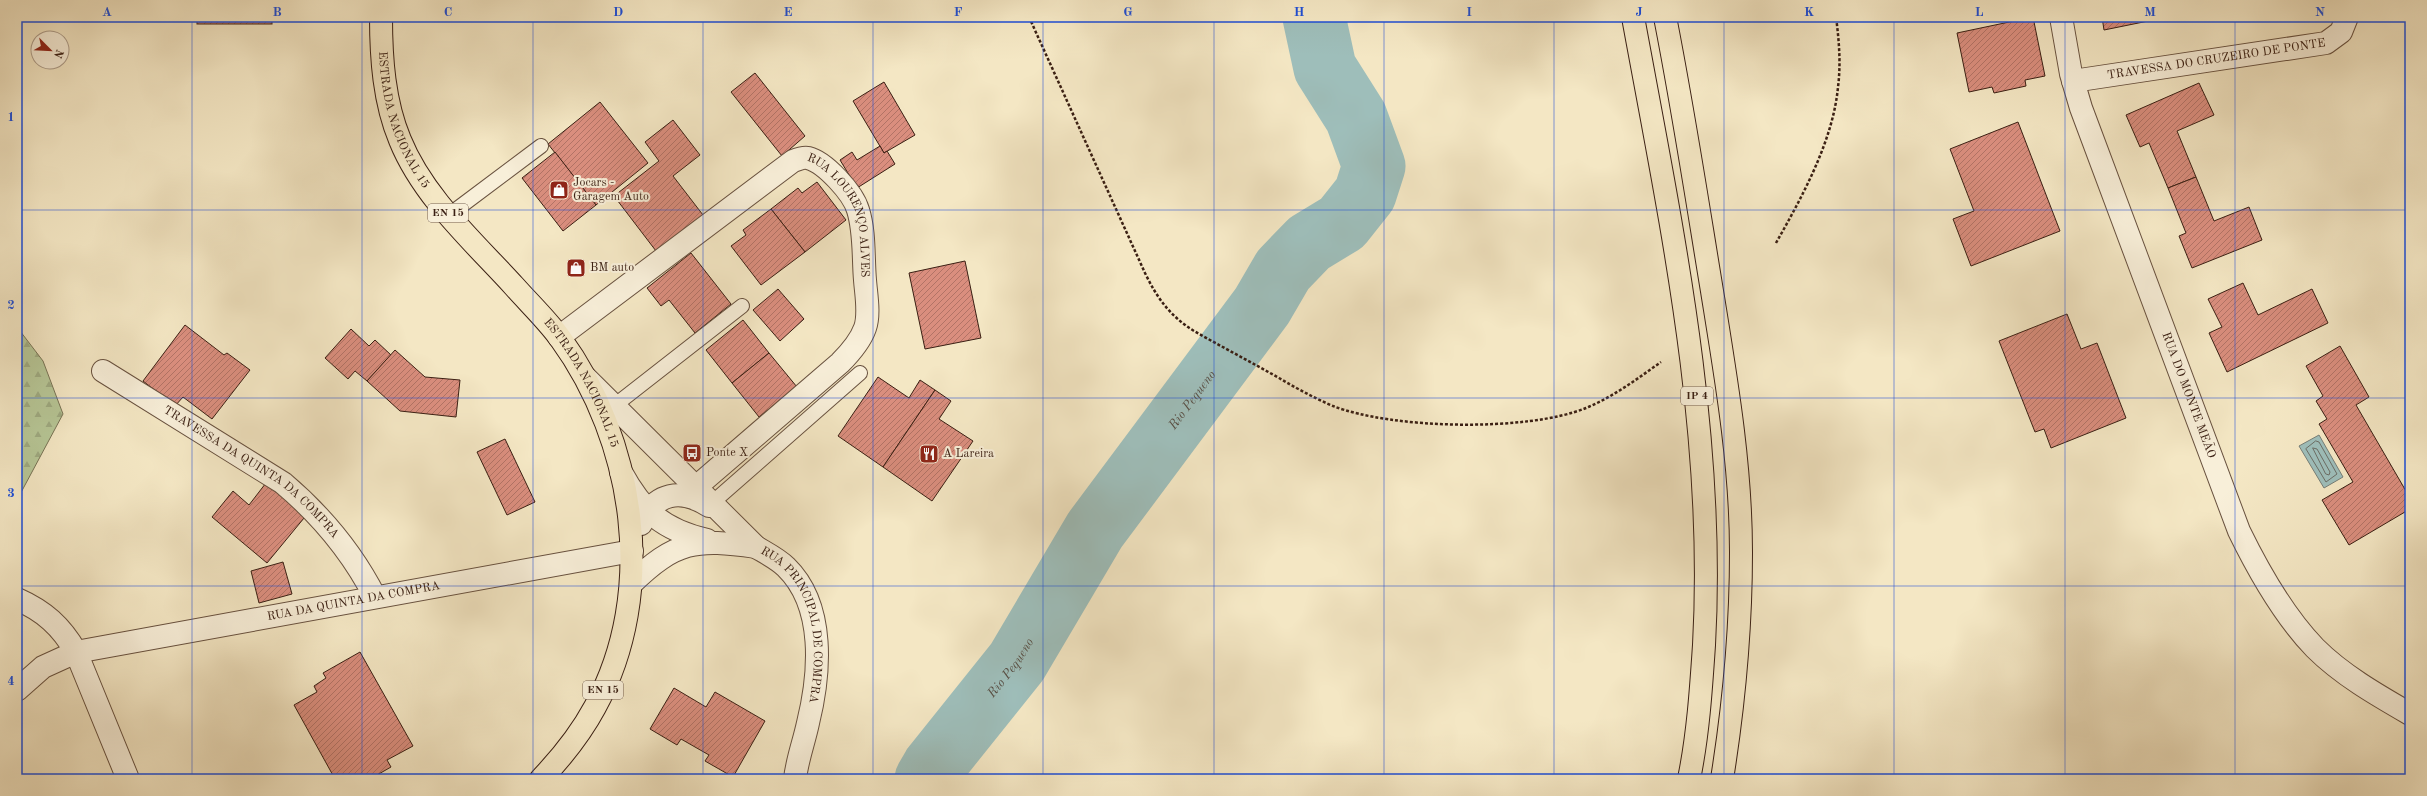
<svg xmlns="http://www.w3.org/2000/svg" width="2427" height="796" font-family="'Old Standard TT',serif">
	<style>
		.forest { fill: url(#forest-firs); stroke: #787355 }
		.water { fill: #9ebeba; stroke: #767e77 }
		.lines { fill: none; stroke-linecap: round; stroke-linejoin: round }
		.shore { stroke: #6c6e66; stroke-width: 1 }
		.river { stroke: #9ebeba; stroke-width: 63 }
		.building { fill: url(#building-hatch); stroke: #3a1f13 }
		.service-casing { stroke: #68513f; stroke-width: 16 }
		.minor-casing { stroke: #68513f; stroke-width: 24 }
		.tertiary-casing { stroke: #68513f; stroke-width: 24 }
		.primary-casing { stroke: #3a1f13; stroke-width: 24 }
		.trunk-casing { stroke: #3a1f13; stroke-width: 24 }
		.path { stroke: #3a1f13; stroke-width: 2.5; stroke-dasharray: 3 2; stroke-linecap: butt }
		.service { stroke: #f8efd9; stroke-width: 14 }
		.minor { stroke: #f8efd9; stroke-width: 22 }
		.tertiary { stroke: #f8efd9; stroke-width: 22 }
		.primary { stroke: #f4e7c4; stroke-width: 22 }
		.trunk { stroke: #f4e7c4; stroke-width: 22 }
		.grid { fill: none; stroke: #1d4ed8; stroke-width: 1; stroke-opacity: 0.55 }
		.labels { text-anchor: middle; dominant-baseline: central; stroke-width: 4; stroke-linejoin: round; paint-order: stroke }
		.shield { fill: #f8efd9; stroke: #735d4e; stroke-width: 1 }
		.shield-label { font-size: 11px; font-weight: bold; fill: #3a1f13 }
		.street-label { font-size: 12px; fill: #3a1f13; stroke: #f8efd9 }
		.poi-label { font-size: 12px; fill: #3a1f13; stroke: #f8efd9; text-anchor: start }
		.water-label { font-size: 13px; font-style: italic; fill: #584f45; stroke: #f8efd9 }
		.neatline { fill: none; stroke: #1d4ed8; stroke-width: 1.5 }
		.grid-label { font-size: 13px; text-anchor: middle; font-weight: bold; fill: #1d4ed8 }
	</style>
	<defs>
		<pattern id="forest-firs" width="22" height="20" patternUnits="userSpaceOnUse"><rect width="22" height="20" fill="#b7c797"/><path d="M5 1l3.5 6h-7zM16 11l3.5 6h-7z" fill="#9eaa81"/></pattern>
		<pattern id="building-hatch" width="6" height="6" patternUnits="userSpaceOnUse"><rect width="6" height="6" fill="#da8e7e"/><path d="M-1 1l2-2M0 6l6-6M5 7l2-2" fill="none" stroke="#b27366"/></pattern>
	</defs>
	<rect width="100%" height="100%" fill="#f4e7c4"/>
	<filter id="stains"><feTurbulence type="fractalNoise" baseFrequency=".005" numOctaves="4"/><feColorMatrix values="0 0 0 0 .2 0 0 0 0 .09 0 0 0 0 .02 0 0 0 .5 -.17"/></filter>
	<radialGradient id="worn" r=".72"><stop offset=".6" stop-color="#630" stop-opacity="0"/><stop offset="1" stop-color="#630" stop-opacity=".3"/></radialGradient>
	<!-- forest -->
	<polygon class="forest" points="17,327 43,361 63,414 17,500"/>
	<!-- water -->
	<polygon class="water" points="2319,435 2343,477 2324,488 2299,446"/>
	<g class="lines">
		<!-- shore -->
		<g class="shore">
			<polygon points="2316,441 2319,442 2337,474 2326,482 2306,449"/>
			<polygon points="2313,448 2317,449 2330,472 2329,475 2326,474"/>
		</g>
		<!-- river -->
		<path class="river" id="s1" d="M 926,779 L 933,767 L 1017,662 L 1095,530 L 1262,306 L 1283,270 L 1309,243 L 1342,223 L 1365,194 L 1374,166 L 1356,117 L 1325,68 L 1314,17"/>
	</g>
	<!-- building -->
	<g class="building">
		<rect x="197" y="17" width="75" height="7"/>
		<polygon points="2033,17 2045,76 2025,80 2026,86 1994,93 1992,87 1969,92 1957,33"/>
		<polygon points="2102,17 2168,17 2104,30"/>
		<polygon points="755,73 805,136 782,156 731,92"/>
		<polygon points="884,82 915,135 884,153 853,101"/>
		<polygon points="2199,83 2214,115 2177,131 2196,177 2168,188 2149,143 2140,147 2126,115"/>
		<polygon points="600,102 648,163 596,205 548,144"/>
		<polygon points="673,120 700,155 673,176 703,215 656,251 614,196 659,161 645,142"/>
		<polygon points="2018,122 2060,231 1971,266 1953,219 1974,211 1950,149"/>
		<polygon points="880,146 884,153 887,151 895,164 857,188 840,160 852,152 857,160"/>
		<polygon points="555,152 596,205 563,231 522,178"/>
		<polygon points="2196,177 2214,221 2249,207 2262,240 2192,268 2179,236 2186,233 2168,188"/>
		<polygon points="817,182 846,220 805,252 771,209 798,188 802,193"/>
		<polygon points="771,209 805,252 761,285 731,246 746,235 743,230"/>
		<polygon points="691,253 731,304 695,333 669,300 661,306 647,288"/>
		<polygon points="965,261 981,338 925,349 909,273"/>
		<polygon points="2243,283 2258,315 2312,289 2328,323 2227,372 2209,333 2222,327 2208,299"/>
		<polygon points="778,289 804,319 780,341 753,310"/>
		<polygon points="2067,314 2081,349 2097,343 2126,418 2051,448 2044,429 2035,432 1999,341"/>
		<polygon points="743,320 769,353 732,383 706,350"/>
		<polygon points="185,325 224,355 227,353 250,370 212,419 183,397 175,406 143,381"/>
		<polygon points="351,329 369,346 375,340 391,355 367,381 355,371 348,379 325,358"/>
		<polygon points="2340,346 2369,397 2356,405 2410,498 2410,509 2349,545 2322,500 2353,482 2319,424 2327,419 2316,401 2323,396 2306,366"/>
		<polygon points="395,350 425,377 460,380 456,417 400,411 367,381"/>
		<polygon points="769,353 797,387 759,417 732,383"/>
		<polygon points="878,377 909,398 920,380 935,390 883,467 838,436"/>
		<polygon points="935,390 951,401 939,419 973,441 932,501 883,467"/>
		<polygon points="505,439 535,502 507,515 477,452"/>
		<polygon points="690,445 699,456 694,460 684,449"/>
		<polygon points="269,479 309,512 267,563 212,517 233,491 249,505"/>
		<polygon points="283,562 292,594 259,603 251,571"/>
		<polygon points="360,652 413,746 387,760 391,767 370,779 335,779 294,705 317,692 314,686 326,678 323,673"/>
		<polygon points="674,688 706,707 715,692 765,721 733,777 705,761 709,755 681,739 677,745 650,729"/>
	</g>
	<g class="lines">
		<!-- service casing -->
		<g class="service-casing">
			<g id="service">
				<polyline points="449,215 541,146"/>
				<polyline points="614,406 742,306"/>
				<polyline points="712,503 860,373"/>
			</g>
		</g>
		<!-- minor casing -->
		<g class="minor-casing">
			<g id="minor">
				<path id="s2" d="M 2061,17 L 2071,74 L 2081,108 L 2239,531 C 2259,572 2283,615 2315,648 C 2342,675 2377,695 2410,714"/>
				<path id="s3" d="M 2073,81 L 2326,43 L 2341,32 L 2347,17"/>
				<path id="s4" d="M 559,337 L 793,161 C 798,159 804,157 808,158 C 825,162 853,193 858,210 C 865,232 863,257 865,280 C 866,294 870,314 865,328 C 860,342 850,353 840,363 L 696,487"/>
				<path id="s5" d="M 103,371 L 283,483 C 322,516 352,552 375,597"/>
				<path d="M 17,599 C 44,611 61,626 76,652 L 128,779"/>
				<path id="s6" d="M 17,690 L 43,667 L 76,652 L 632,551"/>
			</g>
		</g>
		<!-- tertiary casing -->
		<g class="tertiary-casing">
			<g id="tertiary">
				<path id="s7" d="M 586,378 L 756,547 C 766,553 778,559 786,567 C 826,606 820,674 808,723 C 804,742 797,760 795,779"/>
				<path d="M 621,472 C 642,511 663,530 707,540"/>
				<path d="M 641,524 C 655,492 681,488 709,506"/>
				<path d="M 631,584 C 675,541 696,538 756,547"/>
			</g>
		</g>
		<!-- primary casing -->
		<g class="primary-casing">
			<g id="primary">
				<path id="s8" d="M 381,17 C 381,58 384,102 400,140 C 423,197 474,242 514,286 C 529,303 547,320 560,338 C 635,441 658,592 595,707 C 581,733 562,757 541,779"/>
			</g>
		</g>
		<!-- trunk casing -->
		<g class="trunk-casing">
			<g id="trunk">
				<path d="M 1633,17 C 1671,224 1716,433 1704,645 C 1701,690 1698,735 1689,779"/>
				<path d="M 1665,17 C 1683,108 1697,200 1712,291 C 1726,378 1741,464 1741,552 C 1741,628 1734,704 1722,779"/>
			</g>
		</g>
		<!-- path -->
		<g class="path">
			<path d="M 1029,17 L 1145,273 C 1157,298 1170,316 1194,331 C 1222,347 1251,362 1279,378 C 1296,388 1314,398 1333,406 C 1392,429 1527,432 1586,408 C 1613,397 1637,379 1661,362"/>
			<path d="M 1776,243 C 1802,197 1833,141 1838,87 C 1841,64 1839,40 1836,17"/>
		</g>
		<!-- service -->
		<use href="#service" class="service"/>
		<!-- minor -->
		<use href="#minor" class="minor"/>
		<!-- tertiary -->
		<use href="#tertiary" class="tertiary"/>
		<!-- primary -->
		<use href="#primary" class="primary"/>
		<!-- trunk -->
		<use href="#trunk" class="trunk"/>
	</g>
	<!-- grid -->
	<path class="grid" d="M 192,17 L 192,779M 362,17 L 362,779M 533,17 L 533,779M 703,17 L 703,779M 873,17 L 873,779M 1043,17 L 1043,779M 1214,17 L 1214,779M 1384,17 L 1384,779M 1554,17 L 1554,779M 1724,17 L 1724,779M 1894,17 L 1894,779M 2065,17 L 2065,779M 2235,17 L 2235,779M 17,210 L 2410,210M 17,398 L 2410,398M 17,586 L 2410,586"/>
	<!-- icons -->
	<defs>
		<g id="shop-square" transform="scale(1)"><rect x="-9" y="-9" width="18" height="18" rx="4" fill="#8f2418" stroke="#f8efd9"/><path d="M-5-2.5h2.3a2.7 3.5 0 0 1 5.4 0H5L5.5 6h-11ZM-1.5-2.5h3a1.5 2.3 0 0 0-3 0Z" fill="#fff"/></g>
		<g id="bus-square" transform="scale(1)"><rect x="-9" y="-9" width="18" height="18" rx="4" fill="#8f2418" stroke="#f8efd9"/><path d="M-5-6H5V4H4V6H2V4H-2V6H-4V4H-5ZM-3.5-4V0h7V-4ZM-3.5 1.2v1.5H-2V1.2ZM2 1.2v1.5H3.5V1.2Z" fill="#fff"/></g>
		<g id="restaurant-square" transform="scale(1)"><rect x="-9" y="-9" width="18" height="18" rx="4" fill="#8f2418" stroke="#f8efd9"/><path d="M-5-6h1v4h1v-4h1v4h1v-4h1v5L-1.5 .5V6h-2V.5L-5-1ZM5-6V6H3V1.5H1.5Q1.5-4 5-6Z" fill="#fff"/></g>
	</defs>
	<g fill-rule="evenodd">
		<use href="#shop-square" x="559" y="190"/>
		<use href="#shop-square" x="576" y="268"/>
		<use href="#bus-square" x="692" y="453"/>
		<use href="#restaurant-square" x="929" y="454"/>
	</g>
	<g class="labels">
		<!-- shield labels -->
		<g class="shield">
			<rect x="428" y="204" width="40" height="18" rx="3"/>
			<rect x="1681" y="387" width="32" height="18" rx="3"/>
			<rect x="583" y="681" width="40" height="18" rx="3"/>
		</g>
		<g class="shield-label">
			<text x="448" y="213">EN 15</text>
			<text x="1697" y="396">IP 4</text>
			<text x="603" y="690">EN 15</text>
		</g>
		<!-- street labels -->
		<g class="street-label">
			<text stroke="none"><textPath href="#s3" startOffset="145">TRAVESSA DO CRUZEIRO DE PONTE</textPath></text>
			<text stroke="none"><textPath href="#s8" startOffset="107">ESTRADA NACIONAL 15</textPath></text>
			<text stroke="none"><textPath href="#s4" startOffset="379">RUA LOURENÇO ALVES</textPath></text>
			<text stroke="none"><textPath href="#s8" startOffset="431">ESTRADA NACIONAL 15</textPath></text>
			<text stroke="none"><textPath href="#s2" startOffset="400">RUA DO MONTE MEÃO</textPath></text>
			<text stroke="none"><textPath href="#s5" startOffset="180">TRAVESSA DA QUINTA DA COMPRA</textPath></text>
			<text stroke="none"><textPath href="#s6" startOffset="353">RUA DA QUINTA DA COMPRA</textPath></text>
			<text stroke="none"><textPath href="#s7" startOffset="333">RUA PRINCIPAL DE COMPRA</textPath></text>
		</g>
		<!-- poi labels -->
		<g class="poi-label">
			<text x="573" y="183">Jocars -<tspan x="573" dy="14">Garagem Auto</tspan></text>
			<text x="590" y="268">BM auto</text>
			<text x="706" y="453">Ponte X</text>
			<text x="943" y="454">A Lareira</text>
		</g>
		<!-- water labels -->
		<g class="water-label">
			<text stroke="none"><textPath href="#s1" startOffset="464">Rio Pequeno</textPath></text>
			<text stroke="none"><textPath href="#s1" startOffset="140">Rio Pequeno</textPath></text>
		</g>
	</g>
	<!-- margin -->
	<rect width="2427" height="796" fill="none" stroke="#f4e7c4" stroke-width="44"/>
	<!-- north arrow -->
	<g transform="translate(50 50) rotate(114)"><circle r="19" fill="#f8efd9" stroke="#ac9c8a"/>
	<path d="M0-3L7 15L0 10L-7 15Z" fill="#8f2418"/>
	<text y="-6" font-size="11" font-weight="bold" text-anchor="middle" fill="#3a1f13">N</text>
	</g>
	<rect x="22" y="22" width="2383" height="752" class="neatline"/>
	<g class="grid-label">
		<text x="107" y="16">A</text>
		<text x="277" y="16">B</text>
		<text x="448" y="16">C</text>
		<text x="618" y="16">D</text>
		<text x="788" y="16">E</text>
		<text x="958" y="16">F</text>
		<text x="1128" y="16">G</text>
		<text x="1299" y="16">H</text>
		<text x="1469" y="16">I</text>
		<text x="1639" y="16">J</text>
		<text x="1809" y="16">K</text>
		<text x="1979" y="16">L</text>
		<text x="2150" y="16">M</text>
		<text x="2320" y="16">N</text>
		<text x="11" y="121">1</text>
		<text x="11" y="309">2</text>
		<text x="11" y="497">3</text>
		<text x="11" y="685">4</text>
	</g>
	<rect width="100%" height="100%" filter="url(#stains)"/>
	<rect width="100%" height="100%" fill="url(#worn)"/>
</svg>
